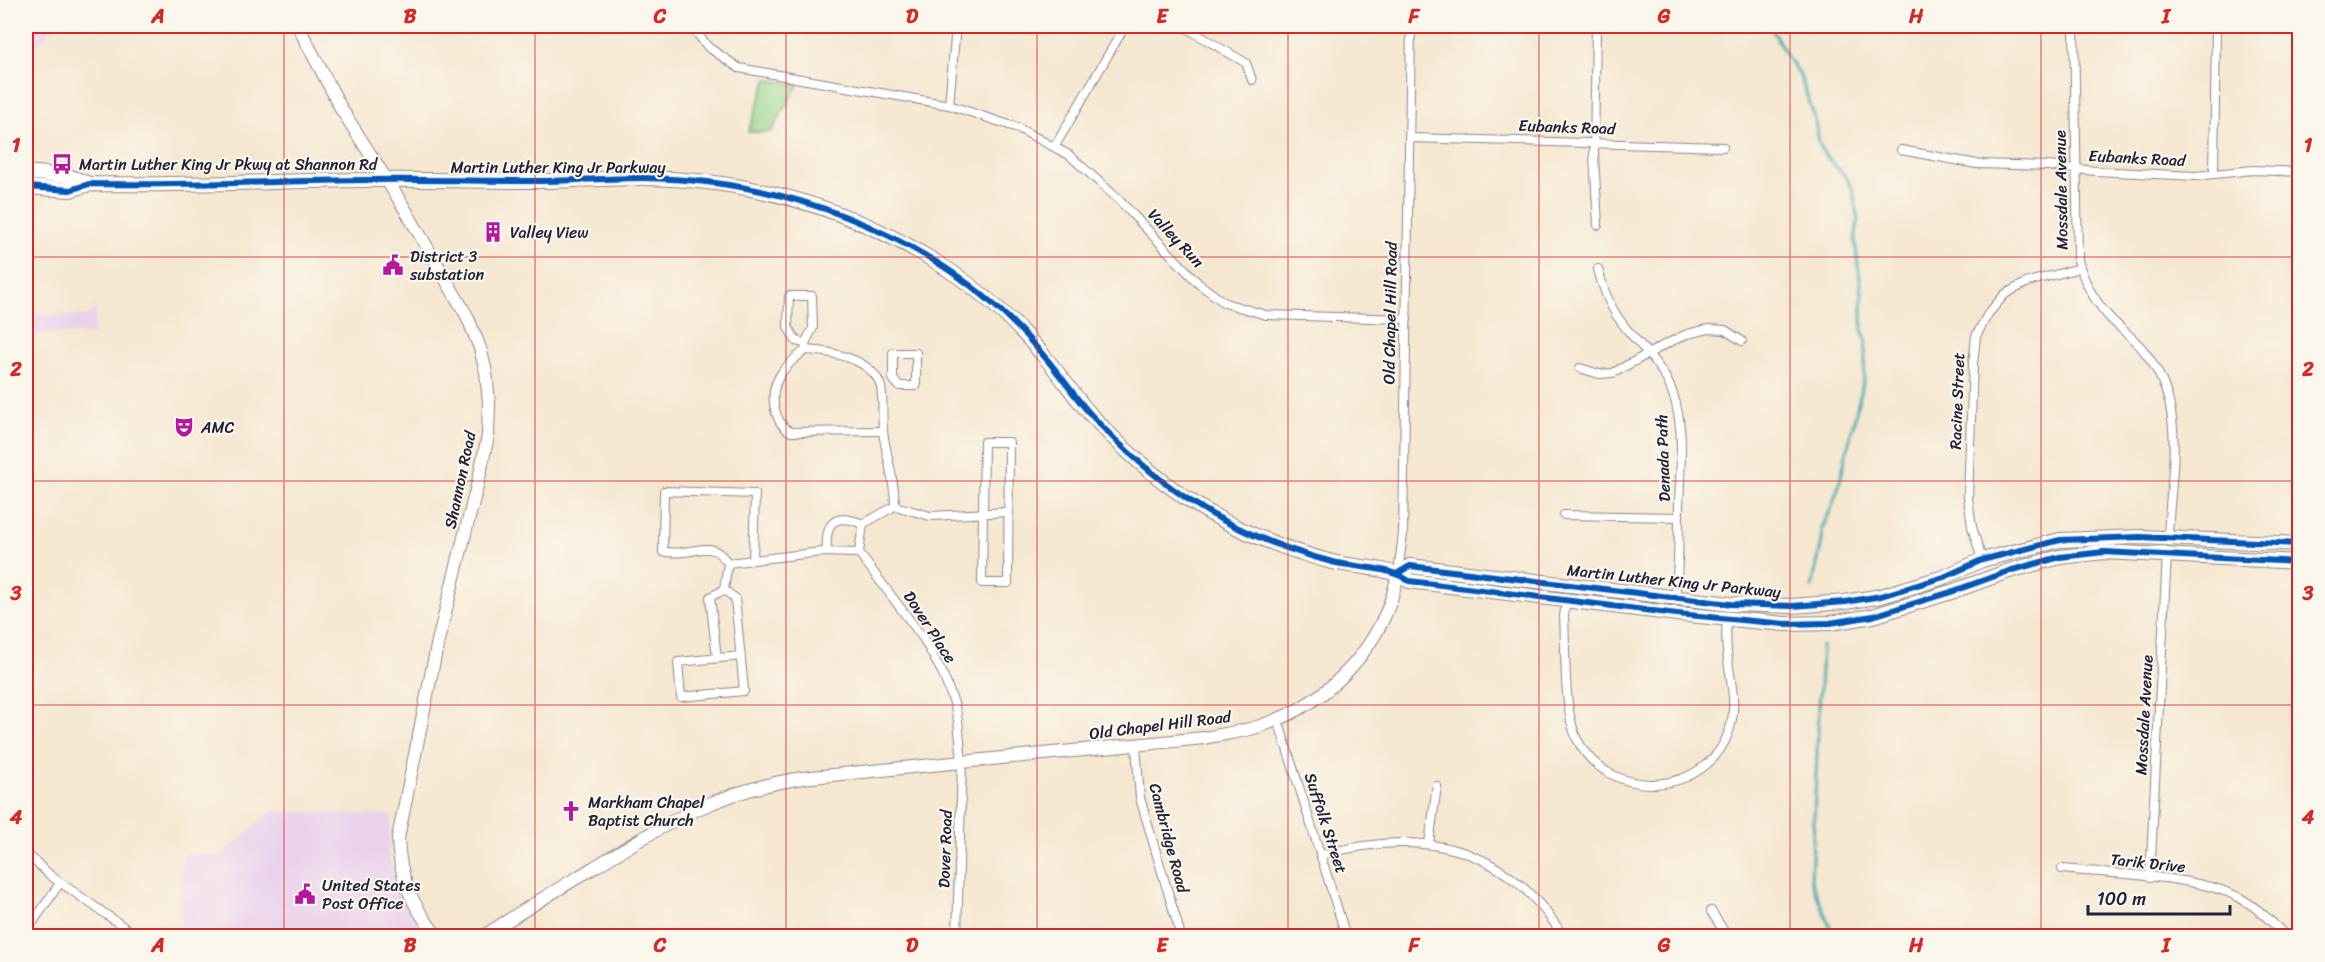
<svg xmlns="http://www.w3.org/2000/svg" width="2325" height="962" font-family="Sriracha,sans-serif">
	<style>
		.built { fill: #ead1ec }
		.green { fill: #98d68b; stroke: #5d7c63; stroke-width: 1.5 }
		.lines { fill: none; stroke-linecap: round; stroke-linejoin: round }
		.stream { stroke: #3bacb4; stroke-width: 3 }
		.street-casing { stroke: #8c8486; stroke-width: 10 }
		.secondary-casing { stroke: #8c8486; stroke-width: 14 }
		.primary-casing { stroke: #8c8486; stroke-width: 16 }
		.street { stroke: #fff; stroke-width: 8 }
		.secondary { stroke: #fff; stroke-width: 12 }
		.primary { stroke: #fff; stroke-width: 14 }
		.cycleway-casing { stroke: #fbf7ec; stroke-width: 10 }
		.cycleway { stroke: #0057b8; stroke-width: 6 }
		.grid { fill: none; stroke: #d62828; stroke-width: 1.5; stroke-opacity: 0.55 }
		.labels { text-anchor: middle; dominant-baseline: central; stroke-width: 4.5; stroke-linejoin: round; paint-order: stroke }
		.street-label { font-size: 16px; fill: #22223b; stroke: #fbf7ec }
		.poi-label { font-size: 16px; fill: #22223b; stroke: #fbf7ec; text-anchor: start }
		.neatline { fill: none; stroke: #d62828; stroke-width: 2 }
		.grid-label { font-size: 20px; text-anchor: middle; font-weight: bold; fill: #d62828 }
	</style>
	<rect width="100%" height="100%" fill="#fbf7ec"/>
	<filter id="ink" filterUnits="userSpaceOnUse"><feTurbulence type="fractalNoise" baseFrequency=".0167" numOctaves="2"/><feDisplacementMap in="SourceGraphic" scale="12" xChannelSelector="R" yChannelSelector="G"/><feConvolveMatrix kernelMatrix="1 2 1 2 8 2 1 2 1" color-interpolation-filters="sRGB"/></filter>
	<filter id="wash" filterUnits="userSpaceOnUse"><feTurbulence type="fractalNoise" baseFrequency=".008" numOctaves="4" result="noise"/><feDisplacementMap in="SourceGraphic" scale="24" xChannelSelector="R" yChannelSelector="G"/><feGaussianBlur stdDeviation="1.35" result="paint"/><feColorMatrix in="noise" values="0 0 0 0 0 0 0 0 0 0 0 0 0 0 0 0 0 1.4 0 .05"/><feComposite in="paint" operator="in"/></filter>
	<g filter="url(#wash)">
		<rect width="100%" height="100%" fill="#f5e7d0"/>
		<!-- built -->
		<g class="built">
			<polygon points="26,26 54,26 26,59"/>
			<polygon points="96,304 94,334 43,333 33,338 29,469 26,469 26,314 87,316 93,312"/>
			<polygon points="271,811 392,815 388,851 395,883 409,912 428,936 181,936 183,854 223,855"/>
		</g>
		<!-- green -->
		<polygon class="green" points="767,79 798,85 771,132 748,132"/>
		<g class="lines">
			<!-- stream -->
			<g class="stream">
				<polyline points="1770,26 1789,60 1799,73 1815,119 1819,142 1824,154 1846,177 1853,190 1858,221 1855,242 1862,294 1862,330 1866,339 1864,378 1839,485 1831,509 1822,528 1822,541 1812,587"/>
				<polyline points="1822,646 1811,881 1834,936"/>
			</g>
		</g>
	</g>
	<g filter="url(#ink)">
		<g class="lines">
			<!-- street casing -->
			<g class="street-casing">
				<g id="street">
					<polyline points="691,26 708,47 739,68 949,105 956,26"/>
					<polyline points="1183,26 1246,63 1252,80"/>
					<polyline points="1596,26 1594,155 1598,225"/>
					<path d="M 2074,26 L 2078,260 C 2084,283 2095,302 2111,319 C 2122,330 2135,339 2144,351 C 2189,407 2170,473 2168,538"/>
					<polyline points="949,105 1018,128 1069,155 1117,198 1199,284 1225,303 1266,315 1407,319"/>
					<polyline points="1410,138 1723,147"/>
					<polyline points="1055,146 1125,26"/>
					<polyline points="1901,150 1977,164 2048,166 2096,171 2195,176 2253,170 2300,172"/>
					<polyline points="2214,174 2216,26"/>
					<path d="M 1598,269 C 1602,285 1608,302 1617,316 C 1632,339 1654,356 1667,380 C 1687,418 1680,465 1679,506 C 1679,536 1679,567 1675,597"/>
					<polygon points="789,296 812,296 813,328 805,343 796,341 788,327"/>
					<path d="M 805,343 L 806,350 C 830,351 874,359 881,387 C 884,404 881,421 884,438 C 888,461 895,483 895,506"/>
					<path d="M 806,350 C 796,357 785,366 779,377 C 769,393 773,423 791,432 L 883,431"/>
					<polygon points="893,353 916,353 916,386 899,386 893,379"/>
					<polyline points="1580,368 1599,374 1613,373 1666,344 1687,334 1709,329 1725,330 1742,341"/>
					<polygon points="984,442 1009,442 1008,583 982,583"/>
					<polyline points="895,506 863,524 859,553 923,638 942,672 954,703 958,720 962,762 957,936"/>
					<polyline points="895,506 930,516 1009,512"/>
					<polyline points="1564,515 1679,517"/>
					<path d="M 827,552 C 825,523 833,512 863,524"/>
					<polyline points="1982,560 1972,527 1968,498 1973,364 1976,336 1988,314 2005,294 2028,282 2080,268"/>
					<polyline points="728,563 822,552 859,553"/>
					<polyline points="1398,573 1403,534 1411,26"/>
					<path d="M 724,590 L 728,563 C 713,542 704,550 683,552 C 677,553 670,552 663,552 L 664,491 L 755,494 L 753,560"/>
					<path d="M 1566,601 L 1564,616 C 1566,650 1563,710 1577,739 C 1608,803 1709,798 1730,728 C 1738,701 1729,677 1727,651 C 1726,640 1726,630 1727,619"/>
					<polyline points="717,658 710,597 724,590 735,598 744,691 681,697 678,662 741,656"/>
					<polyline points="1278,720 1346,936"/>
					<polyline points="1136,747 1140,798 1181,936"/>
					<polyline points="1429,843 1437,786"/>
					<polyline points="26,853 51,876 137,936"/>
					<path d="M 1321,855 C 1421,828 1505,843 1563,936"/>
					<path d="M 2062,869 C 2112,874 2197,875 2240,898 C 2258,908 2272,922 2286,936"/>
					<polyline points="2150,878 2167,554"/>
					<polyline points="1711,911 1727,936"/>
					<polyline points="31,925 60,883"/>
				</g>
			</g>
			<!-- secondary casing -->
			<g class="secondary-casing">
				<g id="secondary">
					<path d="M 298,26 L 342,110 L 402,204 L 467,316 L 480,348 L 486,372 L 489,402 L 488,436 L 479,478 L 438,641 L 398,838 C 399,877 412,906 437,936"/>
					<path d="M 484,936 C 520,912 557,890 593,868 C 665,824 717,791 802,778 L 1204,738 C 1223,734 1244,732 1263,725 C 1331,702 1385,644 1398,573"/>
				</g>
			</g>
			<!-- primary casing -->
			<g class="primary-casing">
				<g id="primary">
					<polyline points="26,172 68,176 89,184"/>
					<path d="M 26,187 L 70,190 L 89,184 C 182,186 274,181 366,180 C 417,179 468,181 519,181 C 560,182 601,178 643,178 C 746,179 844,206 933,260 C 974,285 1012,318 1043,355 C 1061,375 1075,398 1093,417 C 1122,448 1152,475 1186,498 C 1231,529 1280,548 1332,562 C 1357,568 1388,566 1409,581 L 1677,614 L 1785,624 L 1830,623 L 1873,616 L 1951,592 L 2009,571 L 2060,557 L 2104,552 L 2300,562"/>
					<polyline points="1398,573 1410,566 1730,604 1792,606 1845,602 1881,596 1944,577 1982,560 2060,540 2140,537 2300,544"/>
				</g>
			</g>
			<!-- street -->
			<use href="#street" class="street"/>
			<!-- secondary -->
			<use href="#secondary" class="secondary"/>
			<!-- primary -->
			<use href="#primary" class="primary"/>
			<!-- cycleway casing -->
			<g class="cycleway-casing">
				<g id="cycleway">
					<path d="M 26,187 L 70,190 L 89,184 C 182,186 274,181 366,180 C 417,179 468,181 519,181 C 560,182 601,178 643,178 C 746,179 844,206 933,260 C 974,285 1012,318 1043,355 C 1061,375 1075,398 1093,417 C 1122,448 1152,475 1186,498 C 1231,529 1280,548 1332,562 C 1357,568 1388,566 1409,581 L 1677,614 L 1785,624 L 1830,623 L 1873,616 L 1951,592 L 2009,571 L 2060,557 L 2104,552 L 2300,562"/>
					<polyline points="1398,573 1410,566 1730,604 1792,606 1845,602 1881,596 1944,577 1982,560 2060,540 2140,537 2300,544"/>
				</g>
			</g>
			<!-- cycleway -->
			<use href="#cycleway" class="cycleway"/>
		</g>
	</g>
	<!-- grid -->
	<path class="grid" d="M 284,26 L 284,936M 535,26 L 535,936M 786,26 L 786,936M 1037,26 L 1037,936M 1288,26 L 1288,936M 1539,26 L 1539,936M 1790,26 L 1790,936M 2041,26 L 2041,936M 26,257 L 2300,257M 26,481 L 2300,481M 26,705 L 2300,705"/>
	<!-- icons -->
	<defs>
		<g id="bus-bare" transform="scale(1.62)"><path d="M-5-6H5V4H4V6H2V4H-2V6H-4V4H-5ZM-3.5-4V0h7V-4ZM-3.5 1.2v1.5H-2V1.2ZM2 1.2v1.5H3.5V1.2Z" fill="#b5179e" stroke="#fbf7ec" stroke-width="2.5" paint-order="stroke"/></g>
		<g id="building-bare" transform="scale(1.62)"><path d="M-4-6H4V6H1V3H-1V6H-4ZM-2.5-4.3h1.7v1.8h-1.7ZM.8-4.3h1.7v1.8H.8ZM-2.5-1h1.7V.8h-1.7ZM.8-1h1.7V.8H.8Z" fill="#b5179e" stroke="#fbf7ec" stroke-width="2.5" paint-order="stroke"/></g>
		<g id="civic-bare" transform="scale(1.62)"><path d="M-.6-6.5H3V-4.5H.6V-3L4-1V1h2V6H-6V1h2V-1L-.6-3ZM-1.2 2.5V6h2.4V2.5Z" fill="#b5179e" stroke="#fbf7ec" stroke-width="2.5" paint-order="stroke"/></g>
		<g id="theatre-bare" transform="scale(1.62)"><path d="M-5-5.5Q0-4 5-5.5V0Q5 5 0 6Q-5 5-5 0ZM-3.3-2.5H-1v1.5H-3.3ZM1-2.5H3.3v1.5H1ZM-2.8 1Q0 5.5 2.8 1Z" fill="#b5179e" stroke="#fbf7ec" stroke-width="2.5" paint-order="stroke"/></g>
		<g id="church-bare" transform="scale(1.62)"><path d="M-1.2-6h2.4v3.5h3.3v2.4h-3.3V6h-2.4V-.1h-3.3v-2.4h3.3Z" fill="#b5179e" stroke="#fbf7ec" stroke-width="2.5" paint-order="stroke"/></g>
	</defs>
	<g fill-rule="evenodd">
		<use href="#bus-bare" x="62" y="164"/>
		<use href="#building-bare" x="493" y="232"/>
		<use href="#civic-bare" x="393" y="265"/>
		<use href="#theatre-bare" x="184" y="427"/>
		<use href="#church-bare" x="571" y="811"/>
		<use href="#civic-bare" x="305" y="894"/>
	</g>
	<g class="labels">
		<!-- street labels -->
		<g class="street-label">
			<text transform="translate(1567 127) rotate(2)">Eubanks Road</text>
			<text transform="translate(2137 158) rotate(3)">Eubanks Road</text>
			<text x="558" y="167">Martin Luther King Jr Parkway</text>
			<text transform="translate(2061 190) rotate(-91)">Mossdale Avenue</text>
			<text transform="translate(1176 238) rotate(47)">Valley Run</text>
			<text transform="translate(1390 313) rotate(-89)">Old Chapel Hill Road</text>
			<text transform="translate(1957 401) rotate(-88)">Racine Street</text>
			<text transform="translate(1663 458) rotate(-92)">Denada Path</text>
			<text transform="translate(460 480) rotate(-78)">Shannon Road</text>
			<text transform="translate(1674 581) rotate(6)">Martin Luther King Jr Parkway</text>
			<text transform="translate(930 627) rotate(57)">Dover Place</text>
			<text transform="translate(2144 715) rotate(-87)">Mossdale Avenue</text>
			<text transform="translate(1160 725) rotate(-7)">Old Chapel Hill Road</text>
			<text transform="translate(1326 823) rotate(72)">Suffolk Street</text>
			<text transform="translate(1169 838) rotate(75)">Cambridge Road</text>
			<text transform="translate(945 849) rotate(-88)">Dover Road</text>
			<text transform="translate(2148 863) rotate(6)">Tarik Drive</text>
		</g>
		<!-- poi labels -->
		<g class="poi-label">
			<text x="79" y="164">Martin Luther King Jr Pkwy at Shannon Rd</text>
			<text x="510" y="232">Valley View</text>
			<text x="410" y="256">District 3<tspan x="410" dy="18">substation</tspan></text>
			<text x="201" y="427">AMC</text>
			<text x="588" y="802">Markham Chapel<tspan x="588" dy="18">Baptist Church</tspan></text>
			<text x="322" y="885">United States<tspan x="322" dy="18">Post Office</tspan></text>
		</g>
	</g>
	<!-- margin -->
	<rect width="2325" height="962" fill="none" stroke="#fbf7ec" stroke-width="66"/>
	<!-- scale -->
	<path d="M2088 905v9h142v-9" fill="none" stroke="#22223b" stroke-width="3"/>
	<text x="2097" y="905" font-size="18" fill="#22223b" stroke="#fbf7ec" stroke-width="4.5" paint-order="stroke">100 m</text>
	<rect x="33" y="33" width="2259" height="896" class="neatline"/>
	<g class="grid-label">
		<text x="158" y="23">A</text>
		<text x="410" y="23">B</text>
		<text x="660" y="23">C</text>
		<text x="912" y="23">D</text>
		<text x="1162" y="23">E</text>
		<text x="1414" y="23">F</text>
		<text x="1664" y="23">G</text>
		<text x="1916" y="23">H</text>
		<text x="2166" y="23">I</text>
		<text x="16" y="152">1</text>
		<text x="2308" y="152">1</text>
		<text x="16" y="376">2</text>
		<text x="2308" y="376">2</text>
		<text x="16" y="600">3</text>
		<text x="2308" y="600">3</text>
		<text x="16" y="824">4</text>
		<text x="2308" y="824">4</text>
		<text x="158" y="952">A</text>
		<text x="410" y="952">B</text>
		<text x="660" y="952">C</text>
		<text x="912" y="952">D</text>
		<text x="1162" y="952">E</text>
		<text x="1414" y="952">F</text>
		<text x="1664" y="952">G</text>
		<text x="1916" y="952">H</text>
		<text x="2166" y="952">I</text>
	</g>
</svg>
